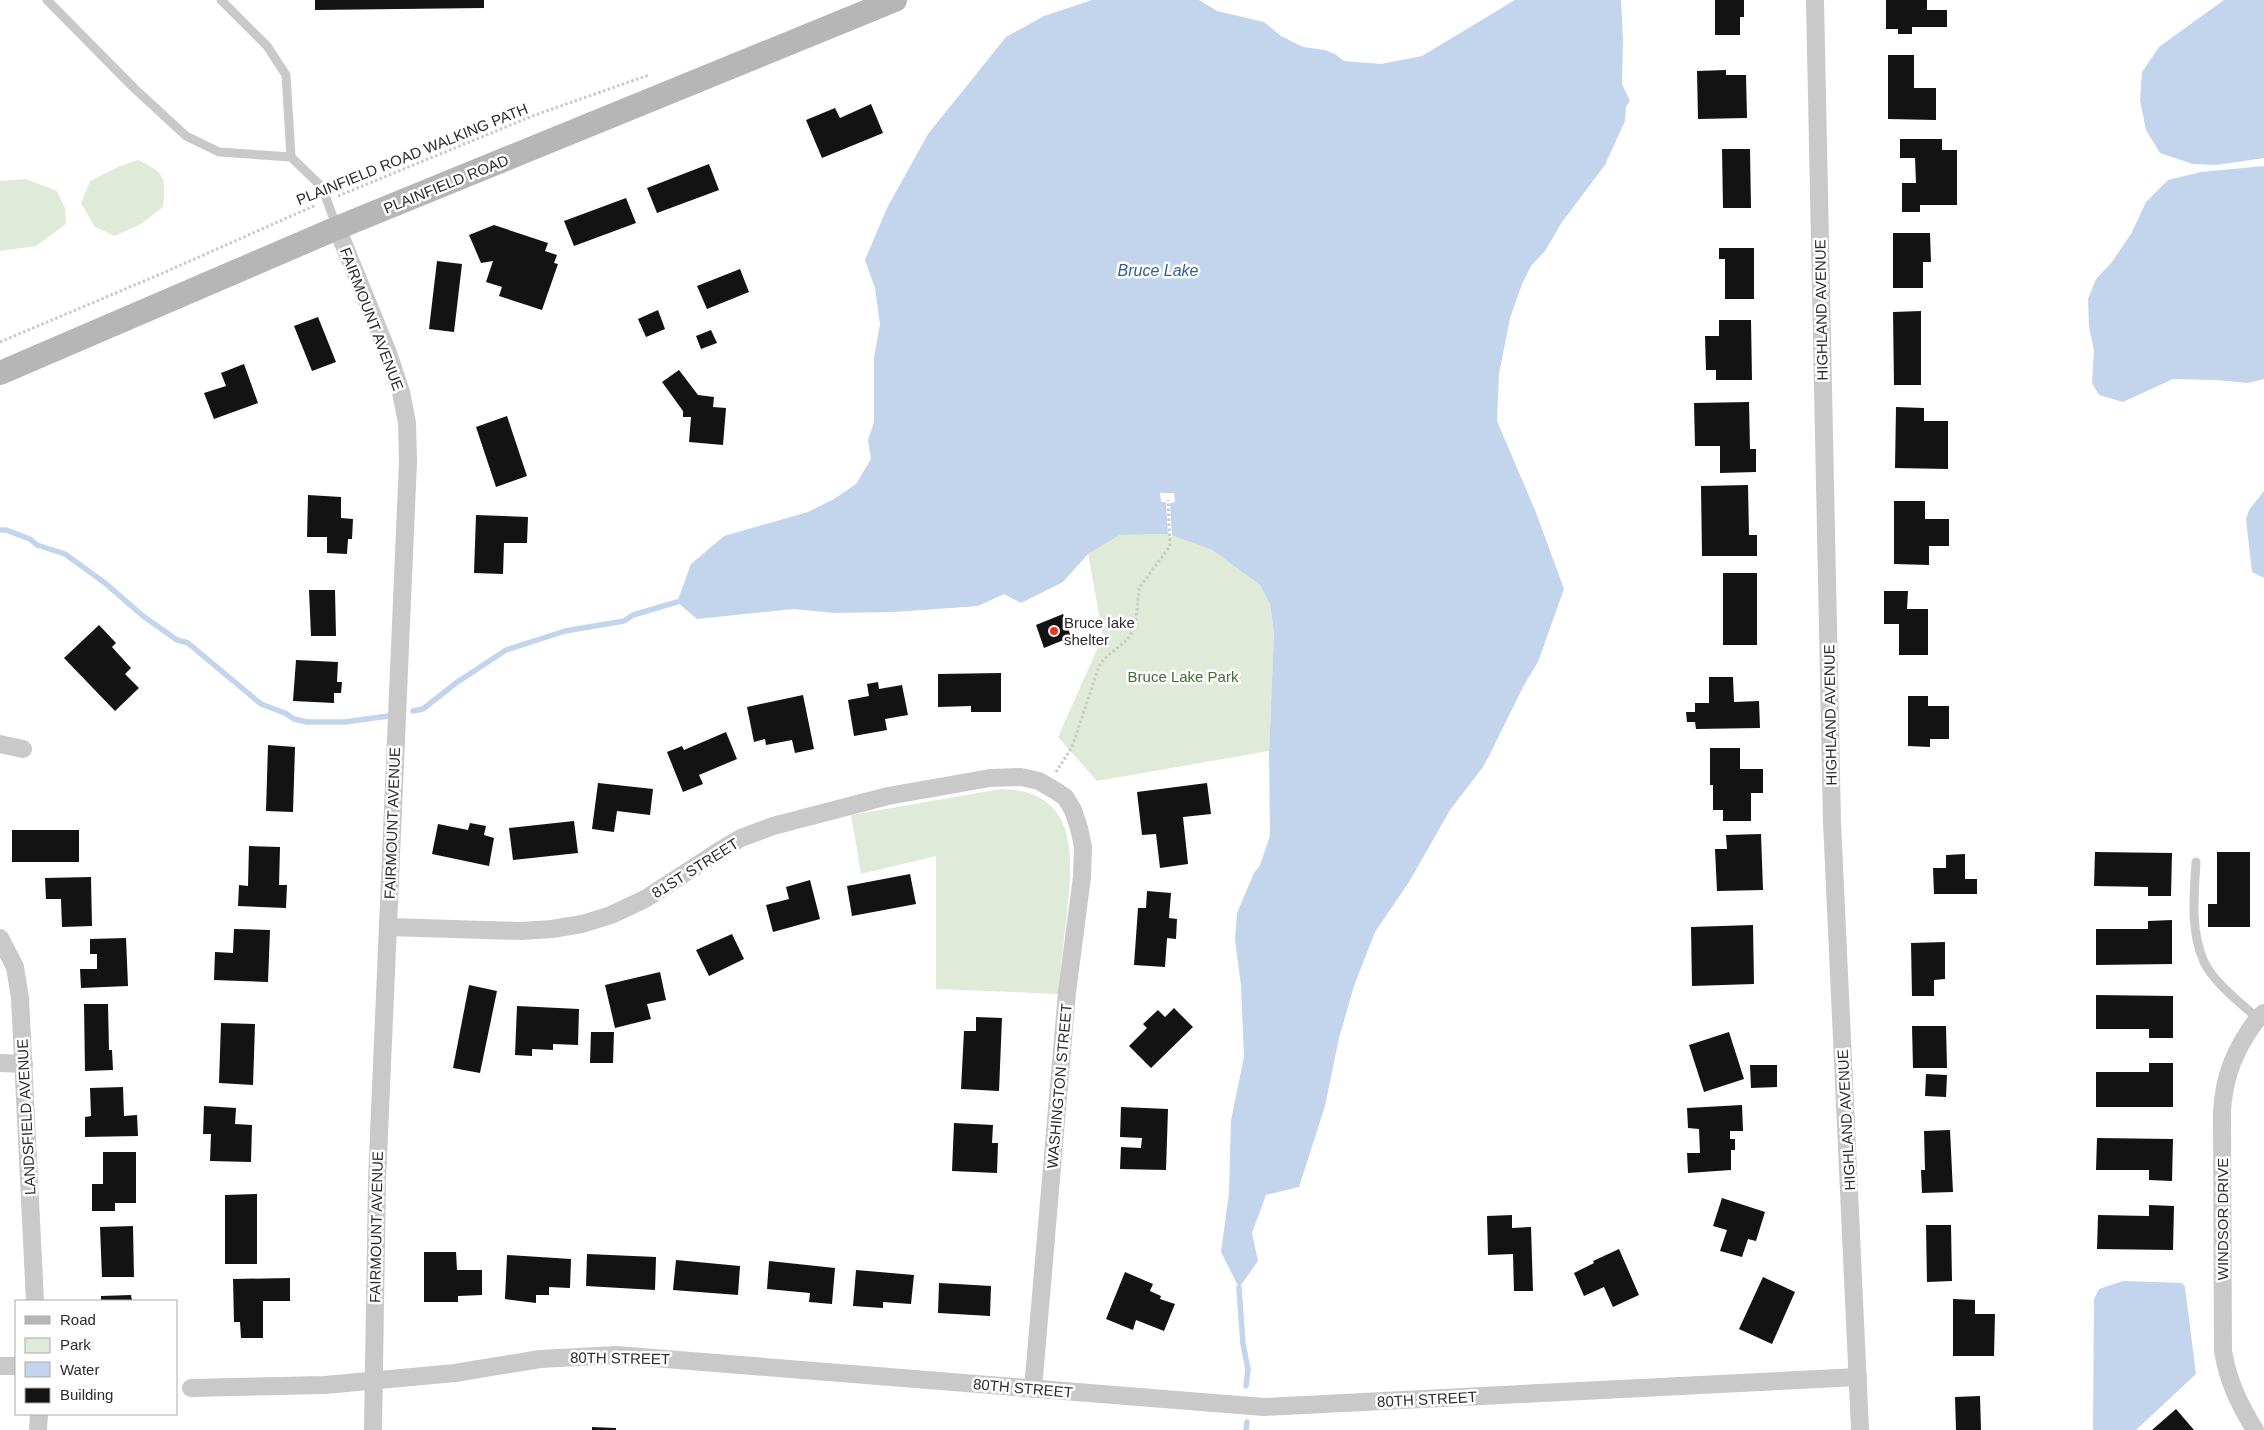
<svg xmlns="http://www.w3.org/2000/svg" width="2264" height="1430" font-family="Arial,sans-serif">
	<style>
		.green { fill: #dfebd8 }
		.water { fill: #c2d5ec }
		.pier { fill: #fff }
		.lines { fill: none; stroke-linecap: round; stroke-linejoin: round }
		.stream { stroke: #c2d5ec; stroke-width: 5.5 }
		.building { fill: #131313 }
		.path { stroke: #c9c9c9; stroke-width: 3; stroke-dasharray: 2.5 2.5; stroke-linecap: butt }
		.service { stroke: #c9c9c9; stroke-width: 9 }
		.minor { stroke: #c9c9c9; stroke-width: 18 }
		.secondary { stroke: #b6b6b6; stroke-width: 24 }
		.poi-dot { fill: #ef3522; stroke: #fff; stroke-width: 2 }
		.labels { text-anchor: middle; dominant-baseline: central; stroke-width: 5; stroke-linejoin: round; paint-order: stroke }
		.street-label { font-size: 15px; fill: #2c2c2c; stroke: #fff }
		.poi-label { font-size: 15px; fill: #2c2c2c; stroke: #fff; text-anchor: start }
		.park-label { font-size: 15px; fill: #466937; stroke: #fff }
		.water-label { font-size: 16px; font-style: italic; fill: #365f91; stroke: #fff }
	</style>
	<rect width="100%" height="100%" fill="#fff"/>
	<!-- green -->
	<g class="green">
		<path d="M 138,160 C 165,173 166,177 163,207 L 141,224 L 115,236 L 95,227 L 81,203 L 90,181 L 118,167 Z"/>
		<polygon points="26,179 57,191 65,208 66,224 36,246 0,251 0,181"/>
		<polygon points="1168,534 1212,550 1260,585 1270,604 1274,633 1269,751 1097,781 1058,737 1103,636 1088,554 1120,535"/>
		<path d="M 1001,789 C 1079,790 1073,857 1067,913 C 1064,940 1061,967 1058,994 L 936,989 L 936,856 L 861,874 L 851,815 Z"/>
	</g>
	<!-- water -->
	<g class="water">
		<polygon points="1092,0 1199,0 1217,11 1264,22 1281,36 1303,47 1325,50 1335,54 1344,61 1381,64 1422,56 1515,0 1621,0 1623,39 1622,84 1630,101 1626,107 1625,121 1605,165 1562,222 1545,251 1531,266 1522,284 1510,318 1499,374 1497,421 1535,510 1564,589 1538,662 1523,687 1490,754 1483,767 1450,810 1409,882 1375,932 1354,986 1339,1038 1325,1106 1299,1187 1266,1195 1252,1233 1258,1261 1239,1288 1221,1252 1229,1193 1231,1120 1244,1057 1241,986 1235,940 1237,913 1254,873 1260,865 1270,836 1269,751 1274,633 1270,604 1260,585 1212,550 1168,534 1120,535 1088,554 1063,582 1021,603 1004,594 978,606 894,612 834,613 794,609 697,619 677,602 691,564 724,536 808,512 834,499 856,484 871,459 868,440 874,422 874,358 880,324 875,288 865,260 887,208 928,134 1006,37 1044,16"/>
		<polygon points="2224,0 2264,0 2264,158 2217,165 2193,164 2160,153 2146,130 2140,100 2142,72 2159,47"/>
		<polygon points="2264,166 2264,379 2248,383 2215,380 2173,379 2123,402 2099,395 2092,383 2094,350 2089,327 2088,299 2096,279 2112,262 2131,234 2146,202 2168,180 2201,172"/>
		<polygon points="2264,491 2264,578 2252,572 2246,519 2249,510"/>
		<polygon points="2123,1281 2182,1283 2185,1287 2196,1374 2136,1430 2093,1430 2094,1299 2099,1289"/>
	</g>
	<!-- pier -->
	<polygon class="pier" points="1160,493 1174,493 1175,502 1170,503 1172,537 1168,536 1166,502 1161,502"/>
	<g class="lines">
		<!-- stream -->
		<g class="stream">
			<polyline points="0,530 6,530 30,539 37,545 65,554 105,583 143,616 177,640 188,643 261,704 285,713 294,719 307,722 345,722 395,715"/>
			<polyline points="413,711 423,709 456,683 506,650 565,631 624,621 633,615 677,602"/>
			<polyline points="1239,1288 1243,1344 1248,1369 1246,1386"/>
			<polyline points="1246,1430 1247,1422"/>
		</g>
	</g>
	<!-- building -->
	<g class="building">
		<polygon points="315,0 484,0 484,8 315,10"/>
		<polygon points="1715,0 1744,0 1744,17 1740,17 1740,35 1715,35"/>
		<polygon points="1886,0 1927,0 1927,10 1947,10 1947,27 1912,27 1912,34 1898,34 1898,29 1886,29"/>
		<polygon points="1888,55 1914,55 1914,88 1936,88 1936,120 1888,119"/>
		<polygon points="1726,70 1726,75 1746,75 1747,118 1698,119 1697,71"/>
		<polygon points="871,104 883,133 822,158 806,120 835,108 840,118"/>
		<polygon points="1900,139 1942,139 1942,150 1957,150 1957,205 1920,205 1920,212 1902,212 1902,183 1916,183 1915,158 1900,158"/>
		<polygon points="1722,149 1750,149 1751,208 1723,208"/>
		<polygon points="709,164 719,190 657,213 647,188"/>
		<polygon points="626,198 636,223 574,246 564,221"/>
		<polygon points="494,225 548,243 545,251 557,255 554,263 558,264 542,310 499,296 502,287 486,282 493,261 481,263 469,235"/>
		<polygon points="1893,233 1930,233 1931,262 1923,262 1923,288 1893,288"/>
		<polygon points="1719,248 1754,248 1754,299 1725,299 1725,259 1719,259"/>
		<polygon points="437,261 462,264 454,332 429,329"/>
		<polygon points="740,269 749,292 707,309 697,286"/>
		<polygon points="658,310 665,329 646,337 638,319"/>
		<polygon points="1921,311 1921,385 1894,385 1893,312"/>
		<polygon points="318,317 336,362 312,371 294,326"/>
		<polygon points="1719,320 1751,320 1752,380 1716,380 1716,370 1706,370 1705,336 1719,336"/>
		<polygon points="711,330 717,343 701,349 696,336"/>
		<polygon points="244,364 258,403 214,419 204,393 226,386 221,373"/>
		<polygon points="679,370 698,395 714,397 713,407 726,408 723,445 689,442 691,417 683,417 683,411 662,382"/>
		<polygon points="1749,402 1750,449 1756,449 1756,472 1720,473 1720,446 1695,446 1694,403"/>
		<polygon points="1896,407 1924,408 1924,421 1948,421 1948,469 1895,468"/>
		<polygon points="507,416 527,476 496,487 476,427"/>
		<polygon points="1748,485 1749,535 1757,535 1757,556 1702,556 1701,486"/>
		<polygon points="308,495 341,497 341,518 353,519 352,539 348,539 347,554 327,553 327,537 307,537"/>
		<polygon points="1894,501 1925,501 1925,519 1949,519 1949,546 1929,546 1929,565 1894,564"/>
		<polygon points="476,515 528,517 527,543 504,543 503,574 474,573"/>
		<rect x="1723" y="573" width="34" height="72"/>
		<polygon points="309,590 335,590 336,636 311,636"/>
		<polygon points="1884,591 1908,591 1907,609 1928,609 1928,655 1899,655 1899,624 1884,624"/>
		<polygon points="1063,614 1071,637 1044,648 1036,625"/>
		<polygon points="99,625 116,643 112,647 131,668 125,674 139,688 115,711 64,658"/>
		<polygon points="296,660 338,662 337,682 342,682 341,693 334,693 334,703 293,701"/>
		<polygon points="1001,673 1001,712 971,712 971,706 938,707 938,674"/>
		<polygon points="1709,677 1733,677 1734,702 1759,701 1760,728 1696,729 1695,722 1687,722 1686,712 1695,712 1695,703 1709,703"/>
		<polygon points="878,682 879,689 902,685 908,715 885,719 887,730 854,736 848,700 869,696 867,684"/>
		<polygon points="803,695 814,749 795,753 792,740 766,745 765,739 754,742 747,707"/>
		<polygon points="1908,696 1928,696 1928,706 1949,706 1949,739 1930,739 1930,747 1908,746"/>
		<polygon points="726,732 737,759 699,775 703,784 683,792 667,752 682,746 684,750"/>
		<polygon points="268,745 295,747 293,812 266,811"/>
		<polygon points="1710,748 1740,748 1740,769 1763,769 1763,793 1751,793 1751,821 1723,821 1723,810 1713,810 1713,785 1710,785"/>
		<polygon points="598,783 653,789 650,815 617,811 614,832 592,829"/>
		<polygon points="1207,783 1211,814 1183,817 1188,864 1160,868 1156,834 1142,835 1137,792"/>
		<polygon points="574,821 578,853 513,860 509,828"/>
		<polygon points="470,823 486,826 484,835 494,838 489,866 432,854 438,824 468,830"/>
		<rect x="12" y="830" width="67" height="32"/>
		<polygon points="1761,834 1763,890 1717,891 1715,849 1727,849 1726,835"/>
		<polygon points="249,846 280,847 279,885 287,885 286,908 238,906 239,885 248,886"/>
		<polygon points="2095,852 2172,853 2171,896 2148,896 2148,887 2094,886"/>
		<polygon points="2217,852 2250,852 2250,927 2208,927 2208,904 2217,904"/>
		<polygon points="1965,854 1965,879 1977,879 1977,894 1934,894 1933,868 1946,868 1946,855"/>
		<polygon points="910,874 916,904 852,916 847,886"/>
		<polygon points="91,877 92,926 62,927 61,899 46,899 45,878"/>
		<polygon points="810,880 820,919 773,932 766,905 789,899 786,887"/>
		<polygon points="1147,891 1171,893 1169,918 1177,919 1176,939 1167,938 1165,967 1134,965 1138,908 1146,908"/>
		<polygon points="2172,920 2172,964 2096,965 2096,929 2148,929 2148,921"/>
		<polygon points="1753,925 1754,984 1692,986 1691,927"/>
		<polygon points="234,929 270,930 268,982 214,980 215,952 233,953"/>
		<polygon points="732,934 744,959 709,976 696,950"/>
		<polygon points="126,938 128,986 81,988 80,969 97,969 97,954 90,954 90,939"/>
		<polygon points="1945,942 1945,979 1934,980 1934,996 1912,996 1911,943"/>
		<polygon points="660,972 666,1000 647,1004 651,1019 615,1028 605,985"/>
		<polygon points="469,985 497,991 480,1073 453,1068"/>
		<polygon points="2096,995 2173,996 2173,1038 2149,1038 2149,1029 2096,1029"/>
		<polygon points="84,1004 108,1004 109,1050 112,1050 113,1070 85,1071"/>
		<polygon points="517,1006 579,1009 578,1045 553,1044 553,1050 532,1049 532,1056 515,1055"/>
		<polygon points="1174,1008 1193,1027 1151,1068 1129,1046 1147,1028 1143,1024 1158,1010 1165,1017"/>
		<polygon points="976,1017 1002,1018 999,1091 961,1089 964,1031 976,1031"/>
		<polygon points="221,1023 255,1024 253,1085 219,1083"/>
		<polygon points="1912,1026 1946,1026 1947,1068 1913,1068"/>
		<polygon points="591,1032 614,1032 613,1063 590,1063"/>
		<polygon points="1729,1032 1744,1079 1704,1092 1689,1045"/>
		<polygon points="2149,1063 2173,1063 2173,1107 2096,1107 2096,1072 2149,1072"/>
		<polygon points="1750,1065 1777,1065 1777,1087 1751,1088"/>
		<polygon points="1926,1074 1947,1075 1946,1097 1925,1096"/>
		<polygon points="123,1087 124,1116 137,1115 138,1136 85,1137 85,1117 91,1116 90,1088"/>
		<polygon points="1742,1105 1743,1131 1730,1131 1730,1139 1735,1139 1735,1150 1731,1150 1731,1170 1688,1173 1687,1153 1700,1153 1699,1129 1688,1128 1687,1108"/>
		<polygon points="204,1106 236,1108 235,1124 252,1125 251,1162 210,1161 211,1134 203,1134"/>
		<polygon points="1121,1107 1168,1109 1166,1170 1120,1169 1121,1147 1141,1148 1142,1138 1120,1137"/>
		<polygon points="954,1123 993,1125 992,1143 998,1143 997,1173 952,1171"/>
		<polygon points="1950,1130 1953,1192 1922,1193 1921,1170 1925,1170 1924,1131"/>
		<polygon points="2097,1138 2173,1139 2172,1181 2149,1180 2149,1170 2096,1170"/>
		<polygon points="103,1152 136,1152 136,1203 115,1203 115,1211 92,1211 92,1184 103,1184"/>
		<polygon points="257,1194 257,1264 225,1264 225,1195"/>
		<polygon points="1722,1198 1765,1212 1756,1241 1748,1239 1742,1257 1720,1251 1727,1230 1713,1226"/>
		<polygon points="2149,1205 2174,1206 2173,1250 2097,1249 2098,1215 2149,1216"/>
		<polygon points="1512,1215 1512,1228 1531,1227 1533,1291 1514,1291 1513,1254 1488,1255 1487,1216"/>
		<polygon points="1926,1225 1951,1225 1952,1281 1927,1282"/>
		<polygon points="133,1226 134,1277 102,1277 100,1227"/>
		<polygon points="1619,1249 1639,1295 1613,1307 1604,1287 1584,1296 1574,1273 1594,1263 1593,1261"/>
		<polygon points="424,1252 456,1252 457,1270 482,1270 482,1295 458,1296 458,1302 424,1302"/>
		<polygon points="587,1254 656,1257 655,1290 586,1286"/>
		<polygon points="507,1255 571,1259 570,1288 549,1287 549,1295 536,1295 536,1303 505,1299"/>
		<polygon points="676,1260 740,1266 738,1295 673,1290"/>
		<polygon points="769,1261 835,1268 832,1304 809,1302 810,1293 767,1289"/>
		<polygon points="856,1270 914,1275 911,1304 883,1302 883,1308 853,1306"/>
		<polygon points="1125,1272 1153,1284 1150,1291 1161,1296 1160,1299 1175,1304 1164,1331 1136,1320 1133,1330 1106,1319"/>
		<polygon points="1763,1277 1795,1292 1772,1344 1739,1329"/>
		<polygon points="290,1278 290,1301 263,1301 263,1338 241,1338 240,1322 234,1322 233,1279"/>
		<polygon points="939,1283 991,1286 990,1316 938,1313"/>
		<polygon points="131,1295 132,1301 101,1301 101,1296"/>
		<polygon points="1953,1299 1975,1300 1975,1314 1995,1314 1994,1356 1953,1356"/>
		<polygon points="1980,1396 1981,1430 1956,1430 1955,1397"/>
		<polygon points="2176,1409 2194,1430 2152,1430"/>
		<polygon points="592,1427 616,1428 616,1430 592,1430"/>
	</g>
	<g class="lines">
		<!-- path -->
		<g class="path">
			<polyline points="338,196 535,115 649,75"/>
			<polyline points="0,342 163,273 316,205"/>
			<polyline points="1056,772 1072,747 1099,666 1104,659 1128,639 1132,632 1136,620 1139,588 1170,546 1168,500"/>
		</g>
		<!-- service -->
		<g class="service">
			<polyline points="47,0 134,88 186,136 219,152 291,157 322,187 337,228"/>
			<polyline points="221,0 267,46 286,75 291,157"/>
			<path d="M 2196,862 C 2194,896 2190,930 2204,962 C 2215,984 2240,1002 2257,1018"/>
		</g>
		<!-- minor -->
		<g class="minor">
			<polyline points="1815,0 1832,822 1860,1430"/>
			<polyline points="337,228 388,353 401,392 407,423 408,462 377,1180 373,1430"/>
			<polyline points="0,744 23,749"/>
			<polyline points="388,927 521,931 552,929 582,924 611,915 645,899 719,851 741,838 773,826 888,796 990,778 1021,777 1039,781 1056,791 1065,797 1073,810 1079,828 1083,847 1082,877 1067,992 1033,1389"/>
			<polyline points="0,938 15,967 20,998 35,1301"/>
			<polyline points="0,1063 24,1064"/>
			<polyline points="0,1366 16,1366"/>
			<polyline points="191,1388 325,1385 455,1373 540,1359 616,1355 1264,1407 1858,1377"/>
			<polyline points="38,1430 39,1414"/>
			<path d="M 2255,1430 C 2239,1404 2228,1381 2223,1351 L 2222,1111 C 2224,1082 2231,1059 2247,1034 C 2252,1026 2256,1019 2264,1013"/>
		</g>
		<!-- secondary -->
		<polyline class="secondary" points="0,373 337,228 895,0"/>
	</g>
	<!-- markers -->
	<circle class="poi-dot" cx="1054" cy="631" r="5"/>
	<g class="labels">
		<!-- street labels -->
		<g class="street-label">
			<text transform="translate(412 154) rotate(-22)">PLAINFIELD ROAD WALKING PATH</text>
			<text transform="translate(446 184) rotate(-22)">PLAINFIELD ROAD</text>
			<text transform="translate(1821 310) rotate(-91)">HIGHLAND AVENUE</text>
			<text transform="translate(372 319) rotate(69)">FAIRMOUNT AVENUE</text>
			<text transform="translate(1830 715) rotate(-91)">HIGHLAND AVENUE</text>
			<text transform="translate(392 823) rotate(-88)">FAIRMOUNT AVENUE</text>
			<text transform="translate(695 868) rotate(-32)">81ST STREET</text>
			<text transform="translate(1059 1086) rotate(-85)">WASHINGTON STREET</text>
			<text transform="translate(26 1117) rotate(-93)">LANDSFIELD AVENUE</text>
			<text transform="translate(1846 1120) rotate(-93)">HIGHLAND AVENUE</text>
			<text transform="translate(2222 1219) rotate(-90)">WINDSOR DRIVE</text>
			<text transform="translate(376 1227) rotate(-89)">FAIRMOUNT AVENUE</text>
			<text transform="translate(620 1358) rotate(1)">80TH STREET</text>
			<text transform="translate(1023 1388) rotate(5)">80TH STREET</text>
			<text transform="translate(1427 1399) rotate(-3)">80TH STREET</text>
		</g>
		<!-- poi labels -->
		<g class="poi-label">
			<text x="1064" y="622">Bruce lake<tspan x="1064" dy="17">shelter</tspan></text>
		</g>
		<!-- park labels -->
		<g class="park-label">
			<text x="1183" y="676">Bruce Lake Park</text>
		</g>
		<!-- water labels -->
		<g class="water-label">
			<text x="1158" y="270">Bruce Lake</text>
		</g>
	</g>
	<!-- legend -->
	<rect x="15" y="1300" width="162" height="115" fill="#ffffff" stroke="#ababab"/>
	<rect x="25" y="1316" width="25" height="8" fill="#b6b6b6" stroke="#ababab"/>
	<text x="60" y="1325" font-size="15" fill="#2c2c2c">Road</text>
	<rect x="25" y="1338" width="25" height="15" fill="#dfebd8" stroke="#ababab"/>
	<text x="60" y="1350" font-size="15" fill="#2c2c2c">Park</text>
	<rect x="25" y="1362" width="25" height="15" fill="#c2d5ec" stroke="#ababab"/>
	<text x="60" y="1375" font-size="15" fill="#2c2c2c">Water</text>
	<rect x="25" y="1388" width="25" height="15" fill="#131313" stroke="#ababab"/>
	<text x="60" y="1400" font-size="15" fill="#2c2c2c">Building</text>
</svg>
